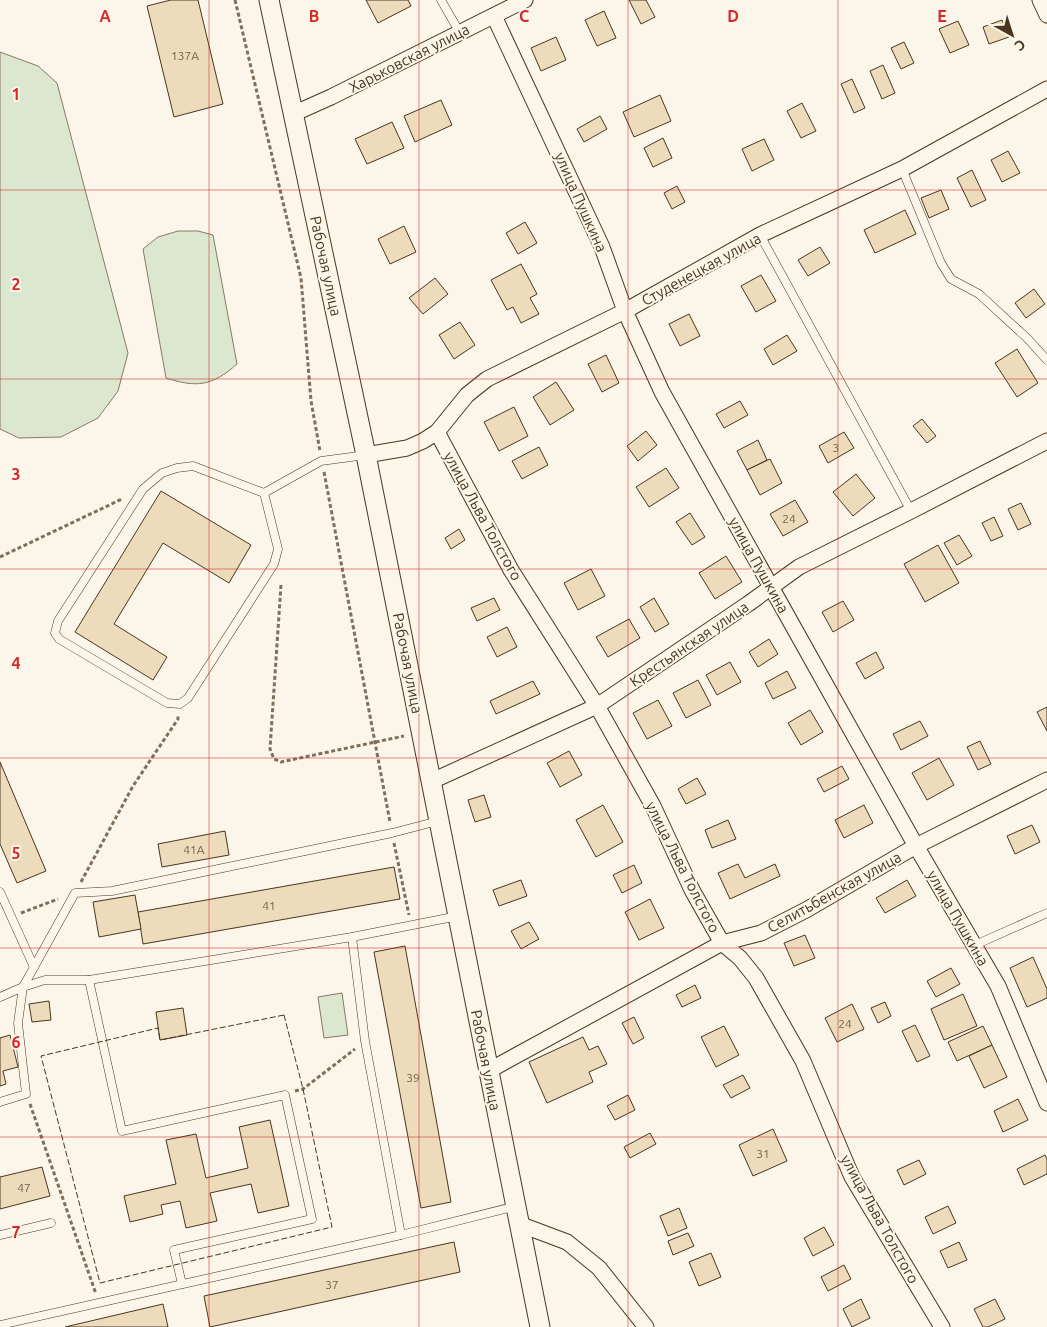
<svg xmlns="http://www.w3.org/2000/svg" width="1047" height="1327" font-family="Ubuntu,sans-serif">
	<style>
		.green { fill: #dce7d0; stroke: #887966 }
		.building { fill: #ecdcbc; stroke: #4a3520 }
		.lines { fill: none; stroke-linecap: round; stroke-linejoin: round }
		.service-casing { stroke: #4a3520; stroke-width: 9 }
		.minor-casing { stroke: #4a3520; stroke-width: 17 }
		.tertiary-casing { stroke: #4a3520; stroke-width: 21 }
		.path { stroke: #7f6f5c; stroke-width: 3; stroke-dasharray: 4 2.5; stroke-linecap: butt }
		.service { stroke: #fbf6e9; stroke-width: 8 }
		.minor { stroke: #fbf6e9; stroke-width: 15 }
		.tertiary { stroke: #fbf6e9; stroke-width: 19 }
		.fence { stroke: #4a3520; stroke-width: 1; stroke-dasharray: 6 2.5; stroke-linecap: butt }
		.grid { fill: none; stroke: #d62828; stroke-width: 1; stroke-opacity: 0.55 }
		.labels { text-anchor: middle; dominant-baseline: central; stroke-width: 4; stroke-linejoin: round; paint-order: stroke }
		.number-label { font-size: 12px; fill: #725f47 }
		.street-label { font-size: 15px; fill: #4a3520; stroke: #fbf6e9 }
		.grid-label { font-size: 16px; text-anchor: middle; font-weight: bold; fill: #d62828; stroke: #fbf6e9; stroke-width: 4; stroke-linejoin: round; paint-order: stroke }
	</style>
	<rect width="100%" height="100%" fill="#fbf6e9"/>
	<!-- green -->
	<g class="green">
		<polygon points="0,52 38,66 57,83 128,353 118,391 98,418 61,437 19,438 0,429"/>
		<path d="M 178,231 L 198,231 L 213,235 L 237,364 C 212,386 197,388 166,378 L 143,249 L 158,237 Z"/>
		<polygon points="342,993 348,1035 324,1038 318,997"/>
	</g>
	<!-- building -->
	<g class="building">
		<polygon points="171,0 198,0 223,104 174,117 147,6"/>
		<polygon points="366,0 408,0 411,6 378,23"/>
		<polygon points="629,0 646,0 655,17 641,24"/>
		<polygon points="604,11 616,38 597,46 585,20"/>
		<polygon points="1002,20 1009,37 989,44 983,27"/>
		<polygon points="958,21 969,45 950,53 939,29"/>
		<polygon points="556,37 566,60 541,71 531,48"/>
		<polygon points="904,42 914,63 901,69 891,48"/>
		<polygon points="883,65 895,93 882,99 870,71"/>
		<polygon points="852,79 865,108 854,113 841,84"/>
		<polygon points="660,95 671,121 634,137 623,112"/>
		<polygon points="441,100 452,125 415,142 404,116"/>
		<polygon points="802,103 816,131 801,138 787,111"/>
		<polygon points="600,116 607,129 584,142 577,129"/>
		<polygon points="392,122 404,148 367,164 355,139"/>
		<polygon points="663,138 672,158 653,167 644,148"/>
		<polygon points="764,139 774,160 752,171 742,149"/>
		<polygon points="1008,151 1020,173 1002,182 991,160"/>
		<polygon points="972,170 986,200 971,207 957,178"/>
		<polygon points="677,186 685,202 672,209 664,193"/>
		<polygon points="941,190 949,209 929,218 921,198"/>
		<polygon points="905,210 916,234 875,253 864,230"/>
		<polygon points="525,222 537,243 518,254 506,233"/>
		<polygon points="404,226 416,252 390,264 378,239"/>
		<polygon points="820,247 830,263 808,276 798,260"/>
		<polygon points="521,264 537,294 530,298 539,314 521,323 513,307 507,310 491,280"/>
		<polygon points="761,275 776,301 756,312 741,286"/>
		<polygon points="435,278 448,294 423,314 409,298"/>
		<polygon points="1034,289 1045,304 1026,318 1015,303"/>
		<polygon points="689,314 700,336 680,346 669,324"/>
		<polygon points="460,322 475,345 454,359 439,335"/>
		<polygon points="787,335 797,351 773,365 764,349"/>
		<polygon points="1017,349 1038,383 1017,397 995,363"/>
		<polygon points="606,355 619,383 602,392 588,364"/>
		<polygon points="556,382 574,410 550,425 533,397"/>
		<polygon points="740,401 748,415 724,428 716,414"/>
		<polygon points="514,407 528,436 499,451 484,422"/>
		<polygon points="922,419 936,436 927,443 913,426"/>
		<polygon points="646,431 657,445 638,461 627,446"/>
		<polygon points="844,432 854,448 828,463 819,446"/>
		<polygon points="758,440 767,460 747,470 737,451"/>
		<polygon points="539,447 548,465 522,479 512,461"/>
		<polygon points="770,459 782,483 760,495 747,470"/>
		<polygon points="666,468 679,488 649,507 636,487"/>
		<polygon points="856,474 875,498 853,516 833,492"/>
		<polygon points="161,491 251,545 229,583 163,543 114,624 167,657 153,680 75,632"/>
		<polygon points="795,500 808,522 783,536 770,514"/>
		<polygon points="1021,503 1031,524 1018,530 1008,509"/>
		<polygon points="690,513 705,537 692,545 676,522"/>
		<polygon points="994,517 1003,536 991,541 982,523"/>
		<polygon points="459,529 465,540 451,549 445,538"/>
		<polygon points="959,535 972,556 957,565 944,543"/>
		<polygon points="938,545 959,583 925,602 904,564"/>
		<polygon points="726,556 742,582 715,599 699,573"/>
		<polygon points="591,569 605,596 578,610 564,583"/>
		<polygon points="494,598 500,610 477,621 471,608"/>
		<polygon points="654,598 669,624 655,632 640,607"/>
		<polygon points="843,601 854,620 833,632 822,612"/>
		<polygon points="629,619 640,638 608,657 596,637"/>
		<polygon points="507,627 517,647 497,657 487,637"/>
		<polygon points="769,639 778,654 758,667 749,652"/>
		<polygon points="876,652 884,668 865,679 856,663"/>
		<polygon points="730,662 741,682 717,695 706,675"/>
		<polygon points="787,671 796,688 773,699 765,683"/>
		<polygon points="698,680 711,705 686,718 673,693"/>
		<polygon points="533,681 540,694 496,714 490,701"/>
		<polygon points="658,700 672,726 647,739 633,713"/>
		<polygon points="1047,707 1047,731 1037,712"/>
		<polygon points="810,710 823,732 801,745 788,723"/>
		<polygon points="920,721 928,736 901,750 893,734"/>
		<polygon points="980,741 991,764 978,770 967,747"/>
		<polygon points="569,751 582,775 560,787 547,763"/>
		<polygon points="939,758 954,785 927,800 912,773"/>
		<polygon points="0,762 46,871 17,883 0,844"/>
		<polygon points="842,766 849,779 824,792 817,779"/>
		<polygon points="697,778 706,794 686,804 678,789"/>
		<polygon points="484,795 491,817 475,822 468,800"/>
		<polygon points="603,805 623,842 596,857 576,820"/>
		<polygon points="864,805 873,823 844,838 835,820"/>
		<polygon points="728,820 736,839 712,848 705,830"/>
		<polygon points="1032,825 1040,842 1015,854 1007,836"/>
		<polygon points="225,831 229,855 162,867 158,844"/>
		<polygon points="738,864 745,878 775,864 780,876 730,899 718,873"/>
		<polygon points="634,865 642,883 622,893 613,875"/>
		<polygon points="394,867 400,899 143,944 138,912"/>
		<polygon points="521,880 527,896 499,906 493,890"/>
		<polygon points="907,880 916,896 885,913 876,898"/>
		<polygon points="135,895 141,929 99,937 93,902"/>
		<polygon points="650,899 664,928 639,940 625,912"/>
		<polygon points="529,922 539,939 521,949 511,931"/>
		<polygon points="805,935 815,958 794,966 784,943"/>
		<polygon points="405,946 451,1202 421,1208 374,952"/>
		<polygon points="1033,957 1047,989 1047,998 1027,1007 1010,968"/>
		<polygon points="951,968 960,984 936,997 927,981"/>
		<polygon points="695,985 701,998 682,1007 676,995"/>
		<polygon points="963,994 977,1026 944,1040 931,1009"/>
		<polygon points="49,1001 51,1020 32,1022 29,1004"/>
		<polygon points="885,1002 891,1016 878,1023 871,1008"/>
		<polygon points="852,1004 864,1029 837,1042 825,1018"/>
		<polygon points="183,1008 187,1035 160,1040 156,1012"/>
		<polygon points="634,1017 644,1038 633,1044 622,1023"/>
		<polygon points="915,1025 930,1056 917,1062 902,1031"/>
		<polygon points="724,1026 739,1055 716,1067 701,1037"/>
		<polygon points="983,1026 992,1045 957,1061 948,1042"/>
		<polygon points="10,1035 18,1067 3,1071 6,1084 0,1086 0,1038"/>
		<polygon points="583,1037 589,1050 598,1046 607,1064 589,1072 593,1082 547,1103 529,1062"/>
		<polygon points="992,1045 1007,1077 984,1088 969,1056"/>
		<polygon points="743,1075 750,1088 731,1098 723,1085"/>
		<polygon points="628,1095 635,1110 615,1120 607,1106"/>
		<polygon points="1018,1099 1028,1120 1003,1132 994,1111"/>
		<polygon points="270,1120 289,1206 258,1213 251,1184 210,1193 217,1221 186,1228 180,1201 161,1205 163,1214 130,1222 124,1196 176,1184 166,1140 196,1134 206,1178 248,1168 239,1127"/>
		<polygon points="773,1129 787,1161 753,1176 739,1145"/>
		<polygon points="650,1133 656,1144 630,1158 624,1147"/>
		<polygon points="1045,1155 1047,1159 1047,1174 1024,1185 1017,1169"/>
		<polygon points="919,1160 926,1174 904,1185 897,1170"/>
		<polygon points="42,1167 50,1196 0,1209 0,1177"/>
		<polygon points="948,1206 956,1223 933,1234 925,1217"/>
		<polygon points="679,1208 687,1228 668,1236 660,1216"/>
		<polygon points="824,1227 834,1245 813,1256 804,1238"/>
		<polygon points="688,1233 694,1246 673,1255 668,1241"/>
		<polygon points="454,1242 460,1272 210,1327 204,1296"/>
		<polygon points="959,1242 967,1260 948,1268 940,1251"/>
		<polygon points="711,1253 721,1277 699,1286 689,1262"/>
		<polygon points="844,1265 851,1279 828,1291 821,1277"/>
		<polygon points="861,1299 870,1318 852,1327 843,1309"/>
		<polygon points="995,1299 1005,1319 988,1327 983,1327 974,1309"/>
		<polygon points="163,1304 168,1327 65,1327"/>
	</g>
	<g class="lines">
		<!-- service casing -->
		<g class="service-casing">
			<g id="service">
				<polyline points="441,0 460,33"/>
				<polyline points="902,169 941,263 951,279 979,294 1028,339 1047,360"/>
				<polyline points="760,235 911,511"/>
				<polyline points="264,493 278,549 274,564 188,698 180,704 167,703 59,639 55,633 58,621 143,489 162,473 177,468 193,466 264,493 321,461 366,455"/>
				<polyline points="0,892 34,967"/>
				<polyline points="352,937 365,1041 401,1235"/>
				<polyline points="975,945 1047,913"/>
				<polyline points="89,980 122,1131 285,1095 312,1219 174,1250 182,1284"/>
				<polyline points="0,997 23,987 45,980 89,980 352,937 458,916"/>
				<polyline points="0,1102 26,1094 18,1023 23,987 75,893 112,891 392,833 438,821"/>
				<polyline points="0,1235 51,1223"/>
				<polyline points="0,1325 401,1235 516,1206"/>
			</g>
		</g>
		<!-- minor casing -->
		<g class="minor-casing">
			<g id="minor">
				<polyline points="1040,0 1047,15"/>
				<polyline points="494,16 602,247 625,311 662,392 916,846 998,986 1047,1103"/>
				<polyline points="293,114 331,97 525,0"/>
				<polyline points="437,432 511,570 597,706 653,806 692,890 722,943 740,958 756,978 803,1061 852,1177 942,1327"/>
				<polyline points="366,455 407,448 423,441 437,432 467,395 487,379 625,311 760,235 902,169 1047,89"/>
				<polyline points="432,781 597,706 748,604 799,567 911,511 1047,441"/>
				<polyline points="488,1071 722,943 761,933 806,910 916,846 1047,780"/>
				<polyline points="519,1224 567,1242 599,1268 646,1327"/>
			</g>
		</g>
		<!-- tertiary casing -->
		<g class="tertiary-casing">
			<polyline id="tertiary" points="269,0 366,455 540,1327"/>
		</g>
		<!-- path -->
		<g class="path">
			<polyline points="235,0 301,278 311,401 320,451"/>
			<polyline points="324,472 390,822"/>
			<polyline points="0,557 122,499"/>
			<polyline points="281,585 270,749 274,759 281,762 404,736"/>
			<polyline points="394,843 409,915"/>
			<polyline points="81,882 133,786 178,719 178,715"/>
			<polyline points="21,913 58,899"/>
			<polyline points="295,1091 303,1089 355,1049"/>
			<polyline points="30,1104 96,1294"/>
		</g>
		<!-- service -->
		<use href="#service" class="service"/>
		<!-- minor -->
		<use href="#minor" class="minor"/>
		<!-- tertiary -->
		<use href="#tertiary" class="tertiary"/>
		<!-- fence -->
		<polygon class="fence" points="284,1015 303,1089 332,1227 100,1283 41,1056 158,1028 160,1040"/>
	</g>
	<!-- grid -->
	<path class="grid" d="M 209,0 L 209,1327M 419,0 L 419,1327M 628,0 L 628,1327M 838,0 L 838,1327M 0,190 L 1047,190M 0,379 L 1047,379M 0,569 L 1047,569M 0,758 L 1047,758M 0,948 L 1047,948M 0,1137 L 1047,1137"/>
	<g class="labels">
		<!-- number labels -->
		<g class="number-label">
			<text x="185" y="55">137А</text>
			<text x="836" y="447">3</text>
			<text x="789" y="518">24</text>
			<text x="194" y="849">41А</text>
			<text x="269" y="905">41</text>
			<text x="845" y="1023">24</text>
			<text x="413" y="1077">39</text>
			<text x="763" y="1153">31</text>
			<text x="24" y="1187">47</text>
			<text x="332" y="1284">37</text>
		</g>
		<!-- street labels -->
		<g class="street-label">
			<text transform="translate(409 58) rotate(-27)">Харьковская улица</text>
			<text transform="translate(581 202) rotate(66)">улица Пушкина</text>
			<text transform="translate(326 266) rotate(78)">Рабочая улица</text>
			<text transform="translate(701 269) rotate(-29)">Студенецкая улица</text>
			<text transform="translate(483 516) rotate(61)">улица Льва Толстого</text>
			<text transform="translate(759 565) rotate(61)">улица Пушкина</text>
			<text transform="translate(689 644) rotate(-34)">Крестьянская улица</text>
			<text transform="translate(408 663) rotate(79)">Рабочая улица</text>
			<text transform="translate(683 867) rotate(63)">улица Льва Толстого</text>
			<text transform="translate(834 892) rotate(-29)">Селитьбенская улица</text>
			<text transform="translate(958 918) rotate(60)">улица Пушкина</text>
			<text transform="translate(486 1060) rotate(79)">Рабочая улица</text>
			<text transform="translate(880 1219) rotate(61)">улица Льва Толстого</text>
		</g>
	</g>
	<g class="grid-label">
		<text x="105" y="22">A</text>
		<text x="314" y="22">B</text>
		<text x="524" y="22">C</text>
		<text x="733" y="22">D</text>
		<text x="942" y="22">E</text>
		<text x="16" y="100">1</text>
		<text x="16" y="290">2</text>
		<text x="16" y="480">3</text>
		<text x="16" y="669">4</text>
		<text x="16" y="859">5</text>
		<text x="16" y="1048">6</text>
		<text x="16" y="1238">7</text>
	</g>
	<!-- north arrow -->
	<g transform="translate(1012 35) rotate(141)" stroke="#fbf6e9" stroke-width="4" paint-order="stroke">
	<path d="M0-4L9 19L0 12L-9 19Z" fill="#4a3520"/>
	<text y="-8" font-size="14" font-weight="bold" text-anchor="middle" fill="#4a3520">С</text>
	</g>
</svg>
